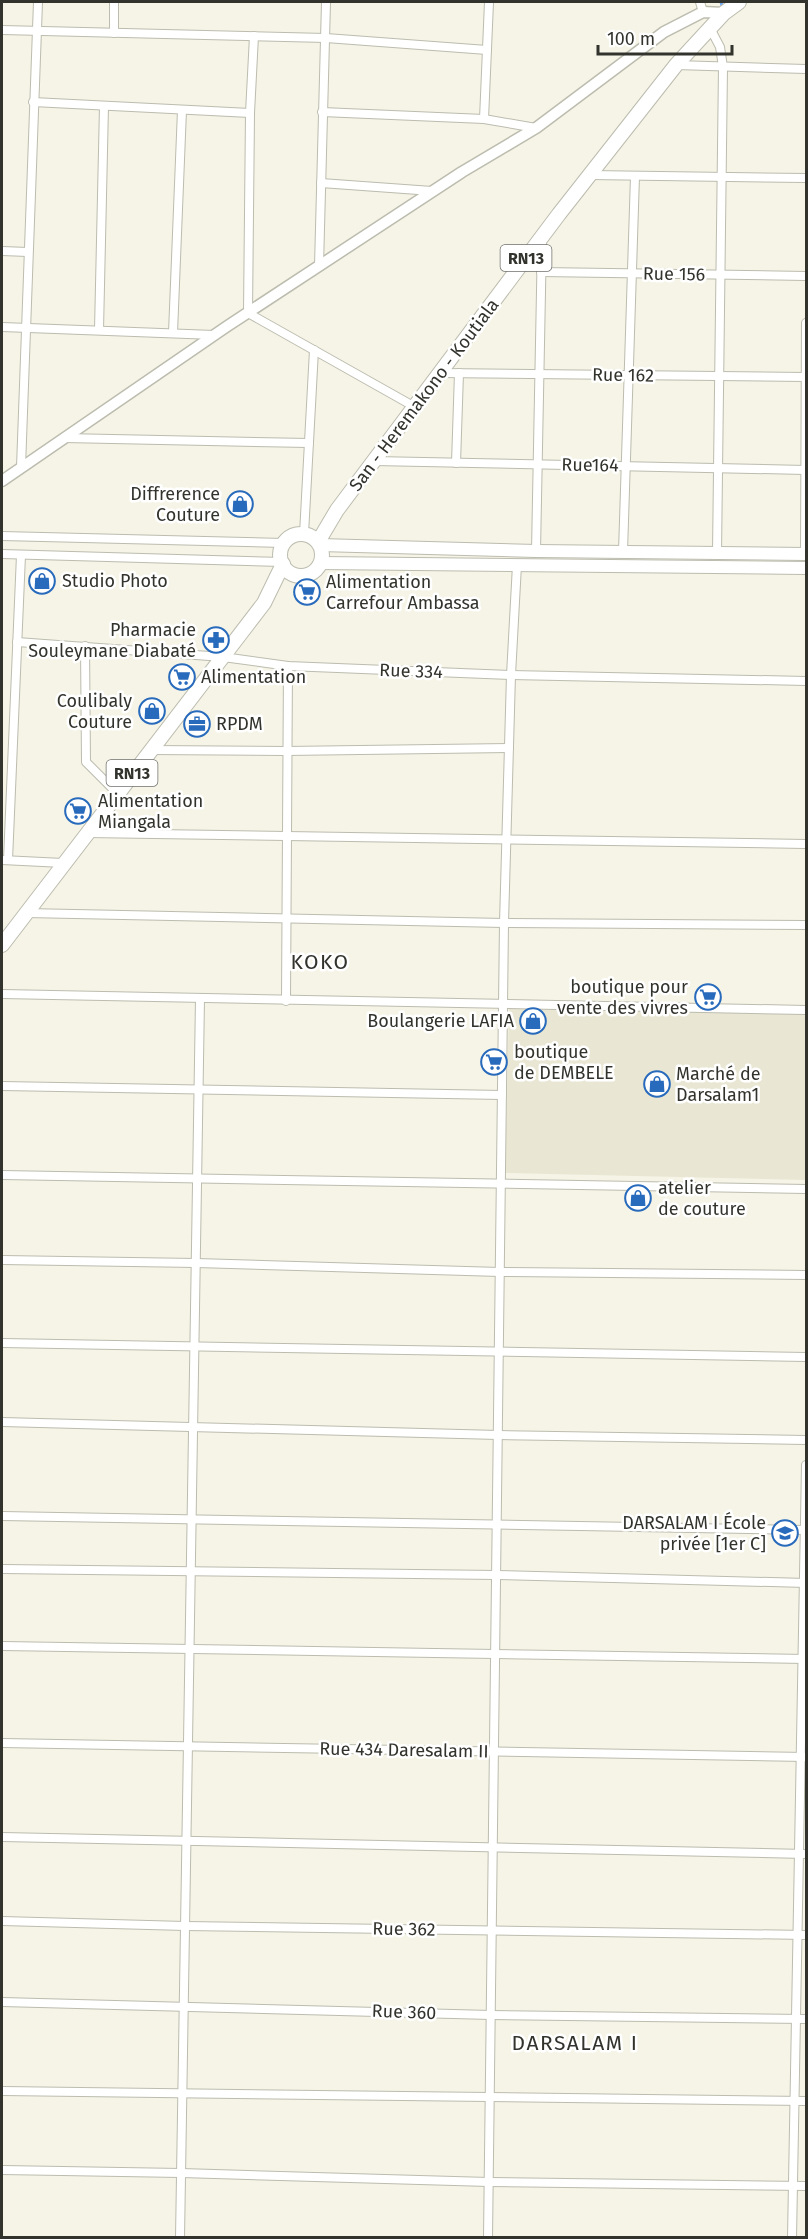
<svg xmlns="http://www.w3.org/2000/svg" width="808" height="2239" font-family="'Fira Sans',sans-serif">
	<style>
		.built { fill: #e9e7d3 }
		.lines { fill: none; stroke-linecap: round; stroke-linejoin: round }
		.stream { stroke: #6fa9f4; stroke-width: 3 }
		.minor-casing { stroke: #bcbcaf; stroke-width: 10 }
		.tertiary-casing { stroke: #bcbcaf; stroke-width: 13 }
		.secondary-casing { stroke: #bcbcaf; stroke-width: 14 }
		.primary-casing { stroke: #bcbcaf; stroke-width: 16 }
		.minor { stroke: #fff; stroke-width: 8 }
		.tertiary { stroke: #fff; stroke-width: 10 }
		.secondary { stroke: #fff; stroke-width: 12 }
		.primary { stroke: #fff; stroke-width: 14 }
		.labels { text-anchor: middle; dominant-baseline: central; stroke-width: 5; stroke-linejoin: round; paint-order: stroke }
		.shield { fill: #fff; stroke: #70706d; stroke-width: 1.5 }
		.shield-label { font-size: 16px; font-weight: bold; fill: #33332e }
		.street-label { font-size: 18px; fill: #33332e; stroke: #fff }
		.poi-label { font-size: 18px; fill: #33332e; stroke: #fff; text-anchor: start }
		.quarter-label { font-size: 21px; letter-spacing: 1.5px; fill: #33332e; stroke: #fff }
	</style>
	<rect width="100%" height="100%" fill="#f5f4e6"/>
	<!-- built -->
	<polygon class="built" points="509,1007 806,1014 806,1180 505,1173"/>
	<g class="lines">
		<!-- stream -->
		<polyline class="stream" points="721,2 722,6"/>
		<!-- minor casing -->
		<g class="minor-casing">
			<g id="minor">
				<polyline points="700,2 703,12"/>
				<polyline points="710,28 720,47 723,67 717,553"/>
				<polyline points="2,30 326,38 487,50"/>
				<polyline points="114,33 114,2"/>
				<polyline points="254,36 250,113 248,313 415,407"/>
				<polyline points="676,65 806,69"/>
				<polyline points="33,102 250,113"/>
				<polyline points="322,112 484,119 536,128"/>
				<polyline points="484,119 489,2"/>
				<polyline points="590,175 806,178"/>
				<polyline points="321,183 432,191"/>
				<polyline points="2,251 28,252"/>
				<polyline points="319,266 326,2"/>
				<polyline points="541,272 806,276"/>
				<polyline points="2,327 214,335"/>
				<polyline points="99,330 104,106"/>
				<polyline points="173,333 182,110"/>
				<polyline points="440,373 806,377"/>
				<polyline points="64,438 309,443"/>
				<polyline points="374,461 806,470"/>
				<polyline points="456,463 459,373"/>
				<polyline points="21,467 38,2"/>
				<polyline points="304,534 314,350"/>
				<polyline points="2,536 284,543"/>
				<polyline points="536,551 542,239"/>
				<polyline points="623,552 635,176"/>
				<polyline points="2,554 282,562"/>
				<polyline points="805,554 806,323"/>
				<polyline points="17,642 223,657 288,666 511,675 806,681"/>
				<polyline points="85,646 86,762 117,793"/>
				<polyline points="150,750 286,751 509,748"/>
				<polyline points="86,833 806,844"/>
				<polyline points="2,860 63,863"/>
				<polyline points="8,860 21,555"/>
				<polyline points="26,913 504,923 806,925"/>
				<polyline points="2,994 806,1010"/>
				<polyline points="286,1001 288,666"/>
				<polyline points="2,1086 502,1095"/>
				<polyline points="2,1175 806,1189"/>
				<polyline points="2,1260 196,1263 500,1272 806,1275"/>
				<polyline points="2,1343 806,1357"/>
				<polyline points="2,1422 498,1435 806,1440"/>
				<polyline points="2,1516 806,1530"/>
				<polyline points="2,1569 496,1575 806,1583"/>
				<polyline points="2,1646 806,1659"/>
				<polyline points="2,1743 806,1757"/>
				<polyline points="2,1837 806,1854"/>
				<polyline points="2,1921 185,1926 806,1935"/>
				<polyline points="2,2002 491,2015 806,2019"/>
				<polyline points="2,2091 806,2101"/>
				<polyline points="2,2170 181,2173 489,2182 806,2186"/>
				<polyline points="180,2238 200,999"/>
				<polyline points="488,2238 504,923 511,675 517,565"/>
				<polyline points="792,2238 806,1465"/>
			</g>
		</g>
		<!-- tertiary casing -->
		<g class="tertiary-casing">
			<polyline id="tertiary" points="2,481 226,327 462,172 536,128 664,32 703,12 724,13"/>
		</g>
		<!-- secondary casing -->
		<g class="secondary-casing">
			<g id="secondary">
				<polyline points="320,545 536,551 806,554"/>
				<polyline points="320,563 806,568"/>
			</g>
		</g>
		<!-- primary casing -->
		<g class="primary-casing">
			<g id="primary">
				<circle cx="301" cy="555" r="21"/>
				<polyline points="318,542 337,510 559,214 676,65 724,13 739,2"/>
				<polyline points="2,945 264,603 283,564"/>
			</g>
		</g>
		<!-- minor -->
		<use href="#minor" class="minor"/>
		<!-- tertiary -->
		<use href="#tertiary" class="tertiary"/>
		<!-- secondary -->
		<use href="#secondary" class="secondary"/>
		<!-- primary -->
		<use href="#primary" class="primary"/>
	</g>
	<!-- icons -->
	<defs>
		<g id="shop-ring" transform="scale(1.35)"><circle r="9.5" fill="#fff" stroke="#286abb" stroke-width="1.5"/><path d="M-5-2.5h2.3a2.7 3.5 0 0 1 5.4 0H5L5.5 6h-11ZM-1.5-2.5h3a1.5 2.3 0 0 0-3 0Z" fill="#286abb"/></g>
		<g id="supermarket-ring" transform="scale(1.35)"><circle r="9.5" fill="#fff" stroke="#286abb" stroke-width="1.5"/><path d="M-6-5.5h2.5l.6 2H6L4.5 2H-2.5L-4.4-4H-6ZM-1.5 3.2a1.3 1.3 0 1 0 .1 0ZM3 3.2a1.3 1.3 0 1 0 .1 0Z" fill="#286abb"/></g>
		<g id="pharmacy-ring" transform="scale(1.35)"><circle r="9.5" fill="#fff" stroke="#286abb" stroke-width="1.5"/><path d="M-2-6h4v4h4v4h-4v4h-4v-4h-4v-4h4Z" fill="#286abb"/></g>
		<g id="office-ring" transform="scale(1.35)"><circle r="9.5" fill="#fff" stroke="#286abb" stroke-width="1.5"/><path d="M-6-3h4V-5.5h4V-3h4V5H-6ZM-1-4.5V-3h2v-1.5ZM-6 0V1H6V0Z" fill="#286abb"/></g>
		<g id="school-ring" transform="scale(1.35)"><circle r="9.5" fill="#fff" stroke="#286abb" stroke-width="1.5"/><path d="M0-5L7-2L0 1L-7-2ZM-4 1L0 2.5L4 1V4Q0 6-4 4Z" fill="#286abb"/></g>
	</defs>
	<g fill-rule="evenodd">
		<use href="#shop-ring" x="240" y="504"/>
		<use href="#shop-ring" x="42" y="581"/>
		<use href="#supermarket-ring" x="307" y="592"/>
		<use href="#pharmacy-ring" x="216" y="640"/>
		<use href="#supermarket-ring" x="182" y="677"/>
		<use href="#shop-ring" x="152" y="711"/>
		<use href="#office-ring" x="197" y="724"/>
		<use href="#supermarket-ring" x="78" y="811"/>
		<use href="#supermarket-ring" x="708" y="997"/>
		<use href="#shop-ring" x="533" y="1021"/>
		<use href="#supermarket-ring" x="494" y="1062"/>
		<use href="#shop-ring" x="657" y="1084"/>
		<use href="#shop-ring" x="638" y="1198"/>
		<use href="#school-ring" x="785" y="1533"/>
	</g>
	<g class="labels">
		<!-- shield labels -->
		<g class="shield">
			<rect x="500.5" y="245" width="51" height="26" rx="4.5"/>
			<rect x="106.5" y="760" width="51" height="26" rx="4.5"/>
		</g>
		<g class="shield-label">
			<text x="526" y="258">RN13</text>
			<text x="132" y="773">RN13</text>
		</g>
		<!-- street labels -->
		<g class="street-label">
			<text transform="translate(674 274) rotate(1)">Rue 156</text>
			<text transform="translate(623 375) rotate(1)">Rue 162</text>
			<text transform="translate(424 395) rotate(-53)">San - Heremakono - Koutiala</text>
			<text transform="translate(590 465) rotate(1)">Rue164</text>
			<text transform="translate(411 671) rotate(2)">Rue 334</text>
			<text transform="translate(404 1750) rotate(1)">Rue 434 Daresalam II</text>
			<text transform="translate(404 1929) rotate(1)">Rue 362</text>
			<text transform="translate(404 2012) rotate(2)">Rue 360</text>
		</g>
		<!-- poi labels -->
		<g class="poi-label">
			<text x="220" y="494" text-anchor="end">Diffrerence<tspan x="220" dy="21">Couture</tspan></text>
			<text x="62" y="581">Studio Photo</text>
			<text x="326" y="582">Alimentation<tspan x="326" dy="21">Carrefour Ambassa</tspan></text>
			<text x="196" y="630" text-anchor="end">Pharmacie<tspan x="196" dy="21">Souleymane Diabaté</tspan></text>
			<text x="201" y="677">Alimentation</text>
			<text x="132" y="701" text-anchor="end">Coulibaly<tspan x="132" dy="21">Couture</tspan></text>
			<text x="216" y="724">RPDM</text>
			<text x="98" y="801">Alimentation<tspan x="98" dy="21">Miangala</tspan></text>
			<text x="688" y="987" text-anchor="end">boutique pour<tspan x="688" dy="21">vente des vivres</tspan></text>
			<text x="514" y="1021" text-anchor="end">Boulangerie LAFIA</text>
			<text x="514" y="1052">boutique<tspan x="514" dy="21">de DEMBELE</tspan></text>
			<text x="676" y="1074">Marché de<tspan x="676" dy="21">Darsalam1</tspan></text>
			<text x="658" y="1188">atelier<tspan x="658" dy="21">de couture</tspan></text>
			<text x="766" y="1523" text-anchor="end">DARSALAM I École<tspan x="766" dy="21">privée [1er C]</tspan></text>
		</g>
		<!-- quarter labels -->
		<g class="quarter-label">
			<text x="320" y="962">KOKO</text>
			<text x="575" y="2043">DARSALAM I</text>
		</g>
	</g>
	<!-- border -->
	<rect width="808" height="2239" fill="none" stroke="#33332e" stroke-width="6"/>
	<!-- scale -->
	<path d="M598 45v9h134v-9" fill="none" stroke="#33332e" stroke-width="3"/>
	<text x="607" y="45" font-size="18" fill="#33332e" stroke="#ffffff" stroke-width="4.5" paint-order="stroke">100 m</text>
</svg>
